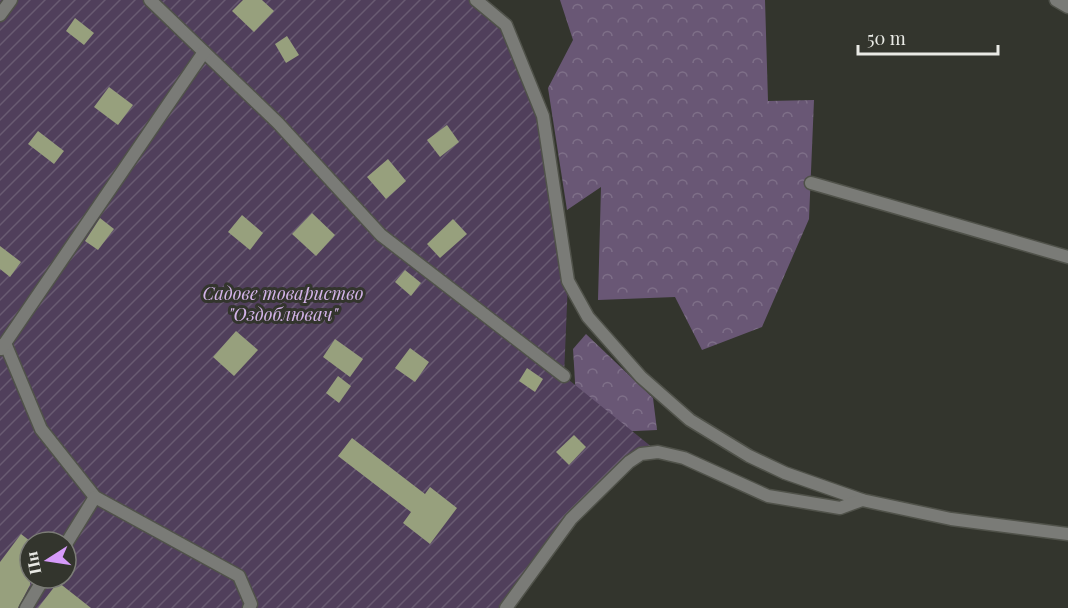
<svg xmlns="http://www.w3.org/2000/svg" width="1068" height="608" font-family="'Playfair Display',serif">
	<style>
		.forest { fill: url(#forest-crowns) }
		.garden { fill: url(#garden-furrows); fill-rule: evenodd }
		.building { fill: #97a07d }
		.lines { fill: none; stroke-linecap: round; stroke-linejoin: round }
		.street-casing { stroke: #50524a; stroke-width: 15 }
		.street { stroke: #7a7b77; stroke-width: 12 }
		.labels { text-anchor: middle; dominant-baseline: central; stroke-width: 6; stroke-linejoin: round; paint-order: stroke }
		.park-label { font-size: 18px; font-style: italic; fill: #d4b4ea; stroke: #33352d }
	</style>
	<defs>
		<pattern id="forest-crowns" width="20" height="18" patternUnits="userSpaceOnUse" patternTransform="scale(1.5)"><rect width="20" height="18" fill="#695775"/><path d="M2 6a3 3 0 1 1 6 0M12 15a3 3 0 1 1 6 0" fill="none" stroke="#7e6f88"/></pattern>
		<pattern id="garden-furrows" width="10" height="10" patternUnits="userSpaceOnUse" patternTransform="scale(1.5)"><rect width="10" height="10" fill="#503f5b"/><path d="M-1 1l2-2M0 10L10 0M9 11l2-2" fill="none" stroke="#695b72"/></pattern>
	</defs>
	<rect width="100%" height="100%" fill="#33352d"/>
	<!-- forest -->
	<g class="forest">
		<polygon points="560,0 765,0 768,101 814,100 809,219 762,327 702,350 675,297 598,300 601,187 567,210 548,88 573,40"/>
		<polygon points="586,334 653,398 657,430 614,432 576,398 573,349"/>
	</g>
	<!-- garden -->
	<path class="garden" d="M 0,0 L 476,0 L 506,25 L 543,116 L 568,281 L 564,376 L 658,452 L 641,454 L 571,519 L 506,608 L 0,608 ZM 30,542 L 66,542 L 66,578 L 30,578 Z"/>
	<!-- building -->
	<g class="building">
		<polygon points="243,0 262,0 274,11 254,32 232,11"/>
		<polygon points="75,18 94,33 84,45 66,31"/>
		<polygon points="287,36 299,55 286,63 275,44"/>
		<polygon points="109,87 133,105 118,125 94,107"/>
		<polygon points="447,125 459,142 440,157 427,140"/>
		<polygon points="38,131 64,151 54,164 28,144"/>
		<polygon points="388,159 406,181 386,199 367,177"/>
		<polygon points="312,213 335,235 316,256 292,234"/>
		<polygon points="242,215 263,233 250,250 228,232"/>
		<polygon points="100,218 114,229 98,250 85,241"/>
		<polygon points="453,219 467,234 440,258 427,244"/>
		<polygon points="0,246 21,262 10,277 0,269"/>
		<polygon points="405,270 421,283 411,296 395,282"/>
		<polygon points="236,331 258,350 234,376 213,357"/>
		<polygon points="335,339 363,359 350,377 323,357"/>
		<polygon points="410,348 429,362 415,382 395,368"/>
		<polygon points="527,368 543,379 535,392 519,381"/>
		<polygon points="338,376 351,386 339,403 326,393"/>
		<polygon points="574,435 586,447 569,465 556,452"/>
		<polygon points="352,438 425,494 430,487 457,508 430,544 403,523 411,512 338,456"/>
		<polygon points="21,534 30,541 30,585 18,608 0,608 0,562"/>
		<polygon points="58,582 91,608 38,608"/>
	</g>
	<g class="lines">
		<!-- street casing -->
		<g class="street-casing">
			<g id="street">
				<polyline points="150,0 278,123 381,235 564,376"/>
				<polyline points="476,0 506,25 543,116 568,281 588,317 641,377 690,420 749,456 785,473 862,500"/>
				<polyline points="1056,0 1068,7"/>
				<polyline points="0,15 11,0"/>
				<polyline points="811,183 1068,257"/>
				<polyline points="5,343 41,429 95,497 239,576 251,604 249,608"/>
				<polyline points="1,349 204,52"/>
				<polyline points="66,544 95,497"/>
				<polyline points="26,608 44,578"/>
				<polyline points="506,608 571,519 629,462 641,454 658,452 684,458 768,496 840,508 862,500 951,519 1068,534"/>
			</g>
		</g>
		<!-- street -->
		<use href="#street" class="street"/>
	</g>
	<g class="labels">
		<!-- park labels -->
		<g class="park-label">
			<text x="283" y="293">Садове товариство<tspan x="283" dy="21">"Оздоблювач"</tspan></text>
		</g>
	</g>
	<!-- north arrow -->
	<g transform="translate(48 560) rotate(258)"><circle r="28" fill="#33352d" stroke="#7c7d77" stroke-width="1.5"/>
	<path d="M0-4.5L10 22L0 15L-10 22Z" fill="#d69bfa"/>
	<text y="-9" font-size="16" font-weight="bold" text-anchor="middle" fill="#e9eae5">Пн</text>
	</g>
	<!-- scale -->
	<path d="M858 45v9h140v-9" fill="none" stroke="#e9eae5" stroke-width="3"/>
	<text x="867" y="45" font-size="18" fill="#e9eae5" stroke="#33352d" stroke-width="4.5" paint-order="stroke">50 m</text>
</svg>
